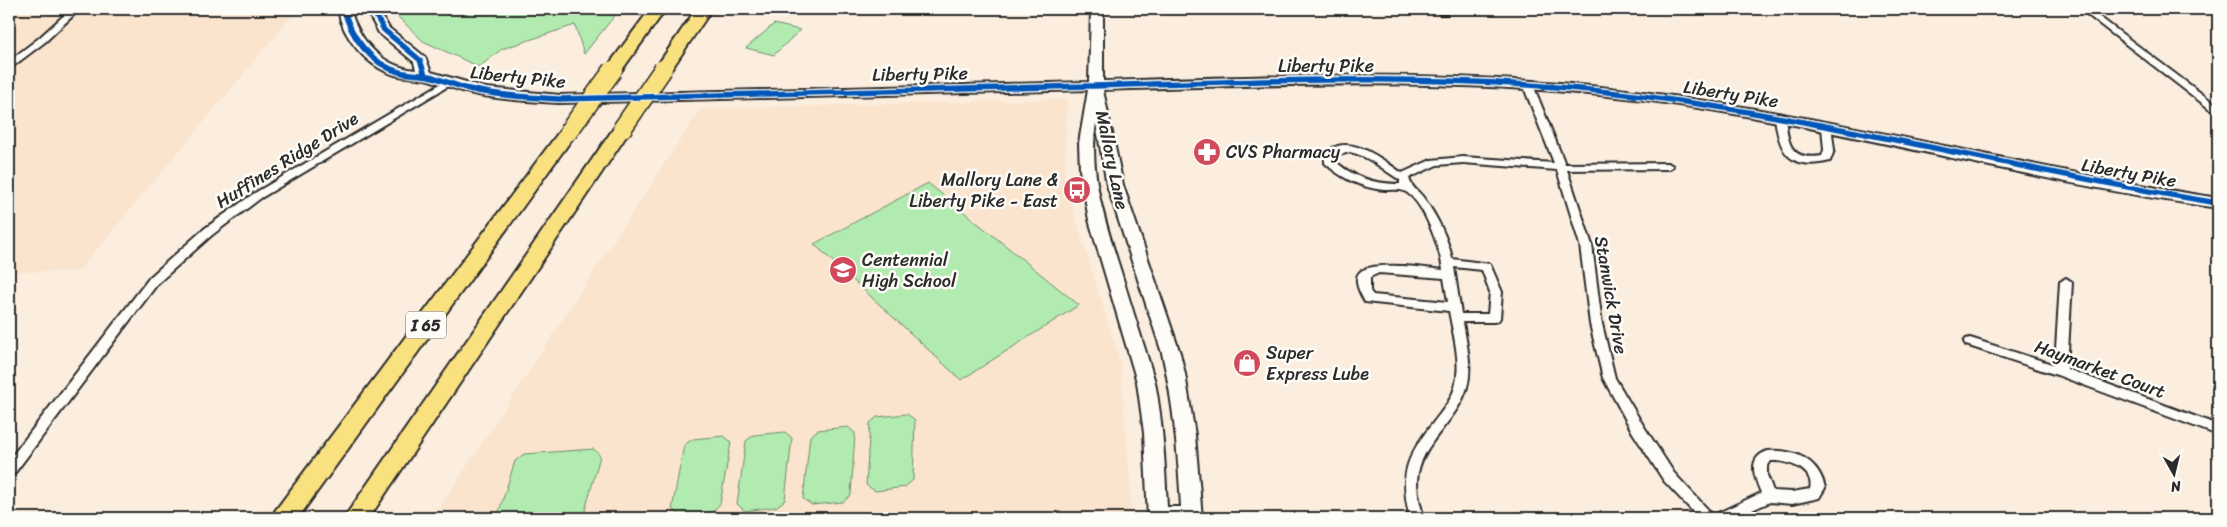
<svg xmlns="http://www.w3.org/2000/svg" width="2227" height="527" font-family="Sriracha,sans-serif">
	<style>
		.built { fill: #fae4ce }
		.green { fill: #b1ebaf; stroke: #6e8b6d }
		.lines { fill: none; stroke-linecap: round; stroke-linejoin: round }
		.street-casing { stroke: #2b2b2b; stroke-width: 4 }
		.secondary-casing { stroke: #2b2b2b; stroke-width: 4 }
		.highway-casing { stroke: #2b2b2b; stroke-width: 4 }
		.street { fill: #fdfcf7; fill-rule: evenodd }
		.secondary { fill: #fdfcf7; fill-rule: evenodd }
		.highway { fill: #fae180; fill-rule: evenodd }
		.highway-bridge-casing { stroke: #2b2b2b; stroke-width: 21; stroke-linecap: butt }
		.highway-bridge { stroke: #fae180; stroke-width: 18 }
		.cycleway-casing { stroke: #fdfcf7; stroke-width: 8 }
		.cycleway { stroke: #0057b8; stroke-width: 5.5 }
		.labels { text-anchor: middle; dominant-baseline: central; stroke-width: 5; stroke-linejoin: round; paint-order: stroke }
		.shield { fill: #fdfcf7; stroke: #6a6a68; stroke-width: 1 }
		.shield-label { font-size: 16px; font-weight: bold; fill: #2b2b2b }
		.street-label { font-size: 18px; fill: #2b2b2b; stroke: #fdfcf7 }
		.poi-label { font-size: 18px; fill: #2b2b2b; stroke: #fdfcf7; text-anchor: start }
	</style>
	<rect width="100%" height="100%" fill="#fbeedf"/>
	<filter id="ink" filterUnits="userSpaceOnUse"><feTurbulence type="fractalNoise" baseFrequency=".02" numOctaves="2"/><feDisplacementMap in="SourceGraphic" scale="10" xChannelSelector="R" yChannelSelector="G"/><feConvolveMatrix kernelMatrix="1 2 1 2 8 2 1 2 1" color-interpolation-filters="sRGB"/></filter>
	<g filter="url(#ink)">
		<!-- built -->
		<g class="built">
			<polygon points="9,9 298,9 79,271 9,272"/>
			<polygon points="1068,99 1064,180 1120,361 1130,478 1131,518 433,518 700,109"/>
		</g>
		<!-- green -->
		<g class="green">
			<polygon points="393,9 620,9 584,54 575,25 502,49 479,67 423,41 394,13"/>
			<polygon points="774,24 800,30 774,55 746,48"/>
			<polygon points="928,183 1079,305 961,380 814,244"/>
			<polygon points="907,414 915,420 913,480 905,487 875,491 866,485 870,423 877,417"/>
			<polygon points="848,427 855,433 851,495 843,502 812,505 803,499 810,436 818,430"/>
			<polygon points="785,432 792,438 785,500 776,507 745,511 737,504 746,441 754,435"/>
			<polygon points="724,436 731,442 720,504 712,512 680,515 672,509 684,445 693,439"/>
			<polygon points="594,449 600,456 583,518 497,518 515,461 524,454"/>
		</g>
		<g class="lines">
			<!-- street casing -->
			<g class="street-casing">
				<g id="street">
					<polygon points="71,9 80,9 45,42 12,67 9,68 9,61 39,38"/>
					<polygon points="1437,9 1445,9 1447,12 1446,14 1440,14"/>
					<polygon points="2080,9 2089,9 2218,106 2218,114 2215,113"/>
					<polygon points="447,80 450,81 450,85 261,198 212,235 158,283 14,474 9,475 9,460 150,277 204,229 253,194"/>
					<path d="M 1528,82 L 1533,85 L 1565,164 L 1668,163 L 1673,166 L 1668,169 L 1567,170 L 1592,245 L 1602,324 L 1615,378 L 1643,425 L 1674,473 L 1712,514 L 1714,518 L 1699,518 L 1664,481 L 1633,433 L 1603,378 L 1590,324 L 1580,245 L 1557,170 L 1463,163 L 1437,165 L 1409,178 C 1412,190 1419,190 1425,200 C 1436,215 1449,240 1452,259 L 1490,264 L 1502,292 L 1500,318 L 1498,321 L 1494,322 L 1463,322 C 1466,342 1473,367 1467,387 C 1458,420 1425,439 1418,473 C 1415,488 1420,504 1424,518 L 1410,518 C 1399,475 1406,457 1433,423 C 1442,411 1451,401 1455,387 C 1462,363 1453,334 1449,311 L 1365,302 C 1361,295 1353,281 1359,273 C 1370,260 1426,268 1443,270 C 1440,249 1424,200 1404,191 C 1399,189 1390,190 1385,190 C 1362,188 1342,179 1325,163 L 1325,154 C 1347,130 1383,160 1402,173 L 1431,160 L 1463,157 L 1554,163 L 1523,85 ZM 1350,152 C 1369,156 1383,170 1400,180 L 1400,184 C 1375,184 1353,178 1334,160 L 1335,156 ZM 1454,267 L 1482,270 L 1490,292 L 1488,314 L 1461,314 ZM 1379,273 L 1444,278 L 1448,302 L 1373,295 L 1370,291 L 1370,277 Z"/>
					<path d="M 1780,114 L 1785,117 C 1788,144 1790,161 1822,156 L 1824,150 L 1822,127 L 1823,125 L 1831,125 L 1834,150 L 1830,161 C 1790,171 1779,153 1775,117 Z"/>
					<polygon points="2066,278 2072,282 2067,369 2218,425 2218,435 2057,375 1966,345 1964,342 1966,339 1970,338 2055,365 2060,282"/>
					<path d="M 1768,451 C 1795,449 1819,460 1825,488 L 1819,498 L 1792,504 L 1770,502 L 1734,518 L 1714,518 L 1716,514 L 1761,493 C 1755,478 1746,458 1768,451 ZM 1771,461 C 1787,460 1815,469 1810,489 L 1792,492 L 1773,491 L 1767,475 L 1767,467 Z"/>
				</g>
			</g>
			<!-- secondary casing -->
			<g class="secondary-casing">
				<path id="secondary" d="M 338,9 L 350,9 C 359,41 382,67 416,70 L 414,62 L 379,33 L 366,9 L 378,9 L 389,28 L 425,57 L 431,72 L 487,88 L 560,95 L 1089,82 L 1091,9 L 1103,9 L 1103,81 C 1268,76 1435,69 1600,87 C 1809,109 2011,166 2218,198 L 2218,208 C 2037,183 1860,132 1679,105 C 1489,76 1295,84 1103,90 L 1123,185 L 1180,353 L 1185,374 L 1195,435 L 1202,518 L 1148,518 L 1144,433 L 1137,382 L 1089,220 L 1080,170 L 1079,143 L 1088,90 L 560,103 C 530,101 499,100 469,93 C 455,89 442,84 429,80 C 418,77 406,78 395,75 C 367,67 342,37 338,9 ZM 1096,123 L 1107,185 L 1162,353 C 1174,404 1178,455 1181,507 L 1167,507 C 1165,465 1163,424 1155,382 C 1144,345 1132,309 1121,272 C 1106,224 1088,174 1096,123 Z"/>
			</g>
			<!-- highway casing -->
			<g class="highway-casing">
				<g id="highway">
					<polygon points="650,9 666,9 619,74 607,74 605,70"/>
					<polygon points="696,9 712,9 669,73 657,73 655,69"/>
					<polygon points="622,124 628,125 631,129 369,518 344,518 616,125"/>
					<polygon points="568,127 574,128 577,132 574,136 298,518 272,518 275,511 562,128"/>
				</g>
			</g>
			<!-- street -->
			<use href="#street" class="street"/>
			<!-- secondary -->
			<use href="#secondary" class="secondary"/>
			<!-- highway -->
			<use href="#highway" class="highway"/>
			<!-- highway-bridge casing -->
			<g class="highway-bridge-casing">
				<g id="highway-bridge">
					<polyline points="622,129 663,69"/>
					<polyline points="568,132 613,70"/>
				</g>
			</g>
			<!-- highway-bridge -->
			<use href="#highway-bridge" class="highway-bridge"/>
			<!-- cycleway casing -->
			<g class="cycleway-casing">
				<g id="cycleway">
					<path d="M 344,9 C 350,36 371,64 399,72 C 410,75 422,74 433,77 C 445,81 457,86 469,89 C 499,96 530,97 560,99 C 736,94 912,91 1088,86 C 1258,81 1430,73 1599,91 C 1808,113 2011,170 2218,203"/>
					<polyline points="372,9 384,30 420,60 425,75"/>
				</g>
			</g>
			<!-- cycleway -->
			<use href="#cycleway" class="cycleway"/>
		</g>
	</g>
	<!-- icons -->
	<defs>
		<g id="pharmacy-disc" transform="scale(1.4375)"><circle r="9.5" fill="#d1495b" stroke="#fdfcf7"/><path d="M-2-6h4v4h4v4h-4v4h-4v-4h-4v-4h4Z" fill="#fff"/></g>
		<g id="bus-disc" transform="scale(1.4375)"><circle r="9.5" fill="#d1495b" stroke="#fdfcf7"/><path d="M-5-6H5V4H4V6H2V4H-2V6H-4V4H-5ZM-3.5-4V0h7V-4ZM-3.5 1.2v1.5H-2V1.2ZM2 1.2v1.5H3.5V1.2Z" fill="#fff"/></g>
		<g id="school-disc" transform="scale(1.4375)"><circle r="9.5" fill="#d1495b" stroke="#fdfcf7"/><path d="M0-5L7-2L0 1L-7-2ZM-4 1L0 2.5L4 1V4Q0 6-4 4Z" fill="#fff"/></g>
		<g id="shop-disc" transform="scale(1.4375)"><circle r="9.5" fill="#d1495b" stroke="#fdfcf7"/><path d="M-5-2.5h2.3a2.7 3.5 0 0 1 5.4 0H5L5.5 6h-11ZM-1.5-2.5h3a1.5 2.3 0 0 0-3 0Z" fill="#fff"/></g>
	</defs>
	<g fill-rule="evenodd">
		<use href="#pharmacy-disc" x="1207" y="152"/>
		<use href="#bus-disc" x="1077" y="190"/>
		<use href="#school-disc" x="843" y="270"/>
		<use href="#shop-disc" x="1247" y="363"/>
	</g>
	<g class="labels">
		<!-- shield labels -->
		<rect class="shield" x="406" y="311.5" width="40" height="27" rx="4"/>
		<g class="shield-label">
			<text x="426" y="325">I 65</text>
		</g>
		<!-- street labels -->
		<g class="street-label">
			<text x="1326" y="66">Liberty Pike</text>
			<text transform="translate(920 74) rotate(-1)">Liberty Pike</text>
			<text transform="translate(518 77) rotate(6)">Liberty Pike</text>
			<text transform="translate(1731 94) rotate(9)">Liberty Pike</text>
			<text transform="translate(287 160) rotate(-32)">Huffines Ridge Drive</text>
			<text transform="translate(1112 160) rotate(78)">Mallory Lane</text>
			<text transform="translate(2129 173) rotate(10)">Liberty Pike</text>
			<text transform="translate(1611 295) rotate(80)">Stanwick Drive</text>
			<text transform="translate(2100 369) rotate(20)">Haymarket Court</text>
		</g>
		<!-- poi labels -->
		<g class="poi-label">
			<text x="1226" y="152">CVS Pharmacy</text>
			<text x="1058" y="180" text-anchor="end">Mallory Lane &amp;<tspan x="1058" dy="21">Liberty Pike - East</tspan></text>
			<text x="862" y="260">Centennial<tspan x="862" dy="21">High School</tspan></text>
			<text x="1266" y="353">Super<tspan x="1266" dy="21">Express Lube</tspan></text>
		</g>
	</g>
	<!-- margin -->
	<rect width="2227" height="527" fill="none" stroke="#fdfcf7" stroke-width="30"/>
	<rect x="15" y="15" width="2197" height="497" fill="none" stroke="#2b2b2b" stroke-width="2" filter="url(#ink)"/>
	<!-- north arrow -->
	<g transform="translate(2174 474) rotate(172)" stroke="#fdfcf7" stroke-width="4" paint-order="stroke">
	<path d="M0-4L9 19L0 12L-9 19Z" fill="#2b2b2b"/>
	<text y="-8" font-size="14" font-weight="bold" text-anchor="middle" fill="#2b2b2b">N</text>
	</g>
</svg>
